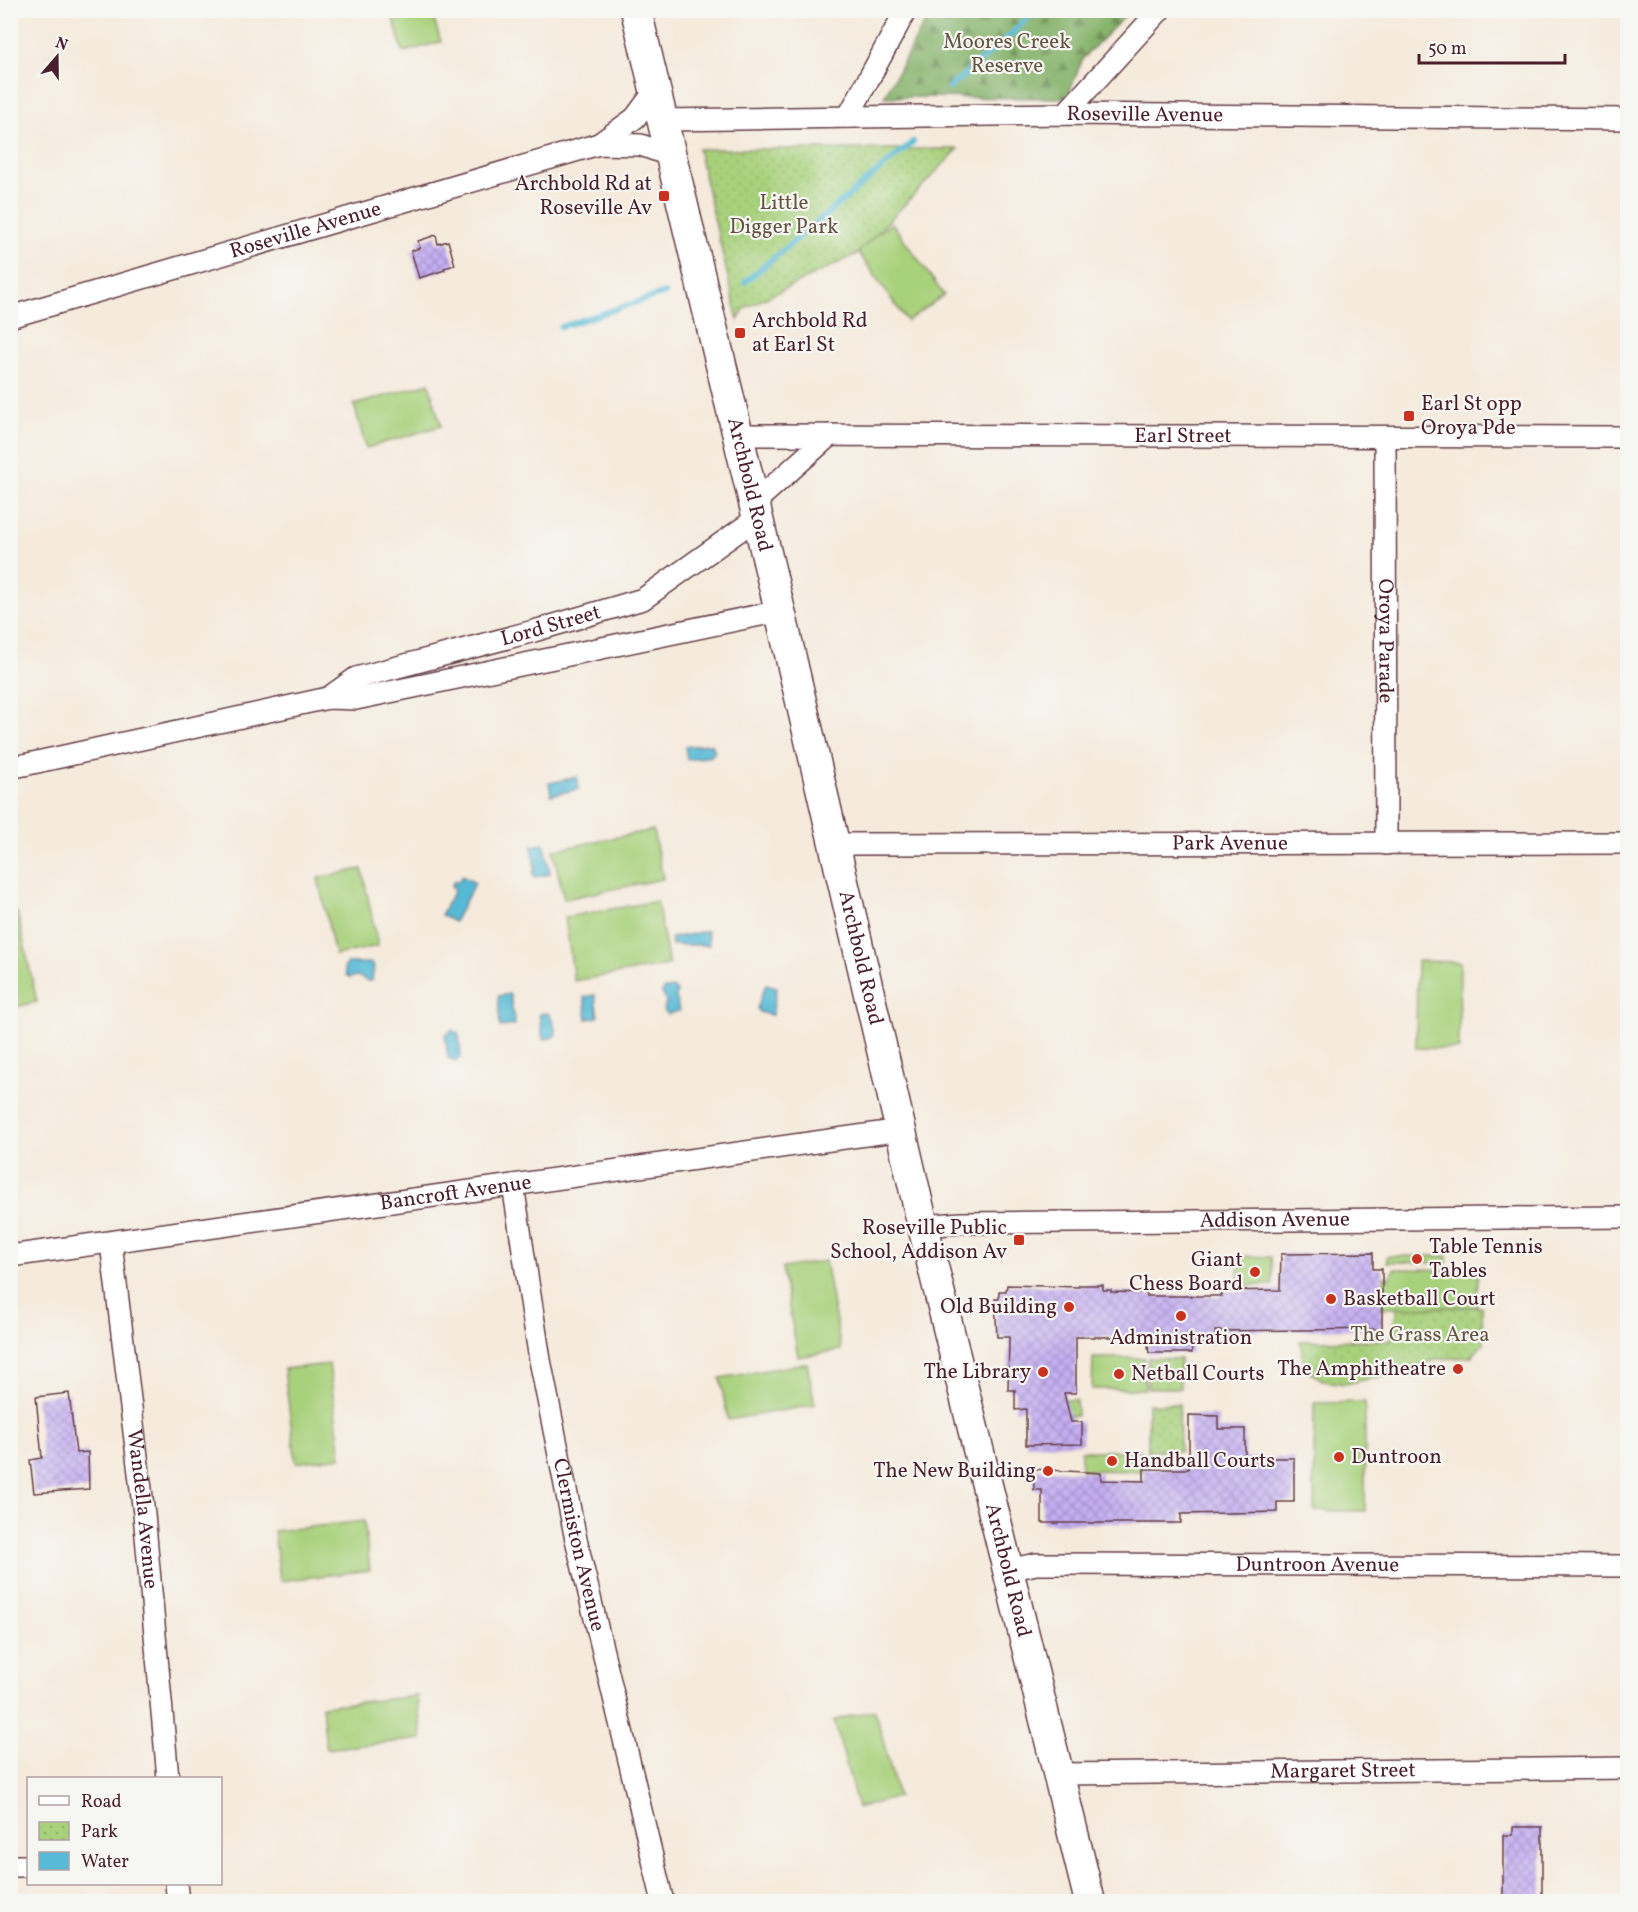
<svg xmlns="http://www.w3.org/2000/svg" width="1638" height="1912" font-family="Vollkorn,serif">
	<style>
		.grass { fill: #a8d17c; stroke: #797854; stroke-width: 1.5 }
		.forest { fill: url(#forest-firs); stroke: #68694c; stroke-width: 1.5 }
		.park { fill: url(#park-dots); stroke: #797854; stroke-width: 1.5 }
		.water { fill: #57bad6; stroke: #506c80; stroke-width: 1.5 }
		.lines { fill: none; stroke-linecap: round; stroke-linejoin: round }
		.stream { stroke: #57bad6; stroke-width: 6 }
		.building { fill: url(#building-cross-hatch) }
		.street-casing { stroke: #643d45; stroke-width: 24 }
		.secondary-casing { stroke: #643d45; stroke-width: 33 }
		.street { stroke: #fff; stroke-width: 21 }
		.secondary { stroke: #fff; stroke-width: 30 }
		.poi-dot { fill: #c8321e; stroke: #f6f6f2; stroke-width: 2 }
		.labels { text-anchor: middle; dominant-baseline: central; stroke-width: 4.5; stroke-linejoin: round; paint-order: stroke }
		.park-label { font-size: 21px; fill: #665443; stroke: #f6f6f2 }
		.street-label { font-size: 21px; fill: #4a1f2b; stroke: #f6f6f2 }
		.poi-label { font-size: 21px; fill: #4a1f2b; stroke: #f6f6f2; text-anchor: end }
	</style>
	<defs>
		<pattern id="forest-firs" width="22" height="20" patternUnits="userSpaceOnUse" patternTransform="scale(1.5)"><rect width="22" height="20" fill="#86b36c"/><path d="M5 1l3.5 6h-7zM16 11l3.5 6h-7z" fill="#709159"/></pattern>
		<pattern id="park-dots" width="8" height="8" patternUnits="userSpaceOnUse" patternTransform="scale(1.5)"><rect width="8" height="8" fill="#a8d17c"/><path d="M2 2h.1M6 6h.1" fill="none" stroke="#92b36b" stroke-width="1.8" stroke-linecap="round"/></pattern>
		<pattern id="building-cross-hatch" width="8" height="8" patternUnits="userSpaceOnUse" patternTransform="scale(1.5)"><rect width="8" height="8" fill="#c5aff3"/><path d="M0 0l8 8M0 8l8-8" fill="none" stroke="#a28ec5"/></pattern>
	</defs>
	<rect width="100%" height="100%" fill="#f6f6f2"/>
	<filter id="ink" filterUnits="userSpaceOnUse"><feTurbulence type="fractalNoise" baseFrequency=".0167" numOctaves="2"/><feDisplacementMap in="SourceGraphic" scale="12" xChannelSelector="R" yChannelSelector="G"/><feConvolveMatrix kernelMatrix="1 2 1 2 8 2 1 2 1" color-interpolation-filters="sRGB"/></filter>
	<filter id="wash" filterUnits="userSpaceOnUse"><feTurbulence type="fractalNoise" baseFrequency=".008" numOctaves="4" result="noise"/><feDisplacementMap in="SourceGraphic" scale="24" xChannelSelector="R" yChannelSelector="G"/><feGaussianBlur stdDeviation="1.35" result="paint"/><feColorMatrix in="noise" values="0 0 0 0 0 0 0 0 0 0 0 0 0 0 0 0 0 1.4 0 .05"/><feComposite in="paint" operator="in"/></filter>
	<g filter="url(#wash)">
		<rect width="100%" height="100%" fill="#f5eadb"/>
		<!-- grass -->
		<g class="grass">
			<polygon points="391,11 431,11 441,42 403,52"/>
			<polygon points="892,223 944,295 907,321 856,249"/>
			<polygon points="429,383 441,426 366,448 354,405"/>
			<polygon points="653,830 663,879 564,899 553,850"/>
			<polygon points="362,869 378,946 335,955 318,878"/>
			<polygon points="657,901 669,965 574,981 565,917"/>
			<polygon points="17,912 37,1002 11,1008 11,913"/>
			<polygon points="1417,961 1460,962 1459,1049 1416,1048"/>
			<polygon points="1239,1256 1271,1257 1273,1285 1238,1285"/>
			<polygon points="1387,1256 1447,1256 1447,1263 1387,1262"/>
			<polygon points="825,1261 841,1350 798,1357 782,1268"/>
			<polygon points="1394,1269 1478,1270 1477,1307 1382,1308 1384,1277 1390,1277"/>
			<polygon points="1093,1358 1144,1358 1145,1389 1092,1389"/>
			<polygon points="807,1363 815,1405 728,1420 720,1378"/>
			<polygon points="329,1364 341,1457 296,1463 284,1369"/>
			<polygon points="1365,1402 1365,1511 1314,1511 1314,1403"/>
			<polygon points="1081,1451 1142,1451 1142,1471 1081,1470"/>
			<polygon points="364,1521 370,1570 280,1581 274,1531"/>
			<polygon points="417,1696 422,1739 326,1749 322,1706"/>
			<polygon points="875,1710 898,1797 858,1808 834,1720"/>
		</g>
		<!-- forest -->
		<polygon class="forest" points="931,11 1130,11 1083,58 1067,98 884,97"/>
		<!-- park -->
		<g class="park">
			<polygon points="698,149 958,149 857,254 745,308 738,320"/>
			<polygon points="1482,1307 1483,1344 1471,1357 1438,1359 1399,1372 1345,1384 1324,1381 1305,1369 1300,1341 1391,1340 1397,1308"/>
			<polygon points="1148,1358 1180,1359 1180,1388 1148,1388"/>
			<polygon points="1067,1400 1076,1400 1077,1416 1052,1415"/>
			<polygon points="1148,1404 1179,1404 1180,1451 1148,1451"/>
		</g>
		<!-- water -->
		<g class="water">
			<polygon points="708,744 712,745 715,751 711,756 687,760 685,747"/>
			<polygon points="577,777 579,789 551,795 549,783"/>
			<polygon points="543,844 545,846 550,874 534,877 533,871 535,869 532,846"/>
			<polygon points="462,876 475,883 454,922 441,915 455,889 451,887 454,881 458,882"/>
			<polygon points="707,931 709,945 672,945 671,938"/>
			<polygon points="348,963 370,963 374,966 372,981 367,981 358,976 349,978 346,975 344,968"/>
			<polygon points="766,984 777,987 772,1015 759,1012 757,1008"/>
			<polygon points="673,988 677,991 676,998 679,1011 668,1014 664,1011 666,1001 662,993 664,989"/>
			<polygon points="510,994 515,1025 500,1027 498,996"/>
			<polygon points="595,995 598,1017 587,1019 584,997"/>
			<path d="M 545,1013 L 549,1014 C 551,1016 556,1030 556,1034 L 552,1038 L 543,1039 L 539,1014 Z"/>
			<polygon points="452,1030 459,1034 461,1057 455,1061 448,1058 445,1035"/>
		</g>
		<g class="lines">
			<!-- stream -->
			<g class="stream">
				<polyline points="949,88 1016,30 1034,10"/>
				<polyline points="745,282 913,142"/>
				<polyline points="561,327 665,293"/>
			</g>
		</g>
		<g id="blocks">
			<!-- building -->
			<g class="building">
				<polygon points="436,235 438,244 448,241 455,265 444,268 445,270 419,278 411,251 420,248 418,241"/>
				<polygon points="1373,1253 1373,1269 1382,1269 1382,1329 1215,1331 1216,1344 1191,1344 1192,1353 1149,1353 1147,1337 1076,1337 1076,1393 1064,1393 1071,1422 1082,1422 1082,1444 1026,1445 1026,1409 1015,1410 1015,1390 1008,1390 1009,1337 997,1337 995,1299 999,1299 999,1291 1006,1291 1007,1285 1079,1287 1079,1285 1103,1285 1103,1290 1111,1290 1111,1292 1147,1293 1147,1296 1222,1296 1222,1291 1280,1290 1281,1254"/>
				<polygon points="69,1393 76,1453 88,1452 89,1489 34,1493 30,1460 42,1458 36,1397"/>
				<polygon points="1189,1415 1218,1416 1218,1429 1245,1429 1245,1458 1294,1458 1294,1502 1277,1502 1277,1512 1181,1514 1181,1523 1042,1523 1042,1490 1034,1490 1033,1469 1101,1473 1101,1480 1144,1481 1144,1469 1189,1469"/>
				<polygon points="1513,1827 1542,1827 1542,1901 1503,1902 1503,1835 1513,1835"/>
			</g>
		</g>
	</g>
	<g filter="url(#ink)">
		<use href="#blocks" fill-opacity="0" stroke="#643d45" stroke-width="1.5"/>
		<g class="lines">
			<!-- street casing -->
			<g class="street-casing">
				<g id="street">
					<polyline points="1065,114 1160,10"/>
					<polyline points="848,117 906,10"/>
					<path id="s1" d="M 662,120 L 1065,114 L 1628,119"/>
					<polyline points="599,144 635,118 655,91"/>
					<path id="s2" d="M 10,317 L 599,144 L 641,145 L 671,156"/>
					<path id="s3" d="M 737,435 L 1628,437"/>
					<path id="s4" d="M 1385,437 L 1386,844"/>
					<polyline points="754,503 830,435"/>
					<path id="s5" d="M 328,698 L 356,678 L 534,631 L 643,599 L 757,518"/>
					<polyline points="10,768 328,698 356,699 780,611"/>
					<path id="s6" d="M 834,844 L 1628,843"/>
					<path id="s7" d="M 513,1185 L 540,1360 L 575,1535 L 663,1902"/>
					<path id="s8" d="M 923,1226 L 961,1223 L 1628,1217"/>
					<path id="s9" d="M 111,1243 L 144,1514 L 168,1778"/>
					<path id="s10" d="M 10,1256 L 901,1130"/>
					<path id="s11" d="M 1008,1570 L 1036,1564 L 1053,1564 L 1628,1566"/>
					<path id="s12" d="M 1059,1774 L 1628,1768"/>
					<polyline points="10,1866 28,1866"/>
					<polyline points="176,1884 178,1902"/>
				</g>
			</g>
			<!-- secondary casing -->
			<g class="secondary-casing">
				<g id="secondary">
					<path id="s13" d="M 636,10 L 780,611 L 923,1226 L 1090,1902"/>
				</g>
			</g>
			<!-- street -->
			<use href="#street" class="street"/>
			<!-- secondary -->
			<use href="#secondary" class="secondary"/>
		</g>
	</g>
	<!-- markers -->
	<g class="poi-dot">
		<rect x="658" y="190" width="12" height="12" rx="3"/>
		<rect x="734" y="327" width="12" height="12" rx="3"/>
		<rect x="1403" y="410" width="12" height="12" rx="3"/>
		<rect x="1013" y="1234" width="12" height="12" rx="3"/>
		<circle cx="1417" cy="1259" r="6"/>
		<circle cx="1255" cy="1272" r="6"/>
		<circle cx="1331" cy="1299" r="6"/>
		<circle cx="1069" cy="1307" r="6"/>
		<circle cx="1181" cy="1316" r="6"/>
		<circle cx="1458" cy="1369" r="6"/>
		<circle cx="1043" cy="1372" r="6"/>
		<circle cx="1119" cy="1374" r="6"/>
		<circle cx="1339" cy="1457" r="6"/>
		<circle cx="1112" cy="1461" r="6"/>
		<circle cx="1048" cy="1471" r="6"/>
	</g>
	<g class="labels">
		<!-- park labels -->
		<g class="park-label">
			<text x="1007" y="42">Moores Creek<tspan x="1007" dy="24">Reserve</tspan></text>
			<text x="784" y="203">Little<tspan x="784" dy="24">Digger Park</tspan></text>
			<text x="1420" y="1335">The Grass Area</text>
		</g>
		<!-- street labels -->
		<g class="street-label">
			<text stroke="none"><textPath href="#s1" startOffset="483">Roseville Avenue</textPath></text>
			<text stroke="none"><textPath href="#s2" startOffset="308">Roseville Avenue</textPath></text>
			<text stroke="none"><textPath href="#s3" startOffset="446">Earl Street</textPath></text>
			<text stroke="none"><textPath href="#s13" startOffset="488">Archbold Road</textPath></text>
			<text stroke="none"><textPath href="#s5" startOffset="236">Lord Street</textPath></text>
			<text stroke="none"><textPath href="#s4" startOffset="204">Oroya Parade</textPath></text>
			<text stroke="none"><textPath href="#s6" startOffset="396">Park Avenue</textPath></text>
			<text stroke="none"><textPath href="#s13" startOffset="974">Archbold Road</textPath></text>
			<text stroke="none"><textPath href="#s10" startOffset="450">Bancroft Avenue</textPath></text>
			<text stroke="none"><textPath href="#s8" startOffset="352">Addison Avenue</textPath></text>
			<text stroke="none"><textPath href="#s9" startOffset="268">Wandella Avenue</textPath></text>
			<text stroke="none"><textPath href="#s7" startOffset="366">Clermiston Avenue</textPath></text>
			<text stroke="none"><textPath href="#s11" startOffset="310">Duntroon Avenue</textPath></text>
			<text stroke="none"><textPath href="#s13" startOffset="1604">Archbold Road</textPath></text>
			<text stroke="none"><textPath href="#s12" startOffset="284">Margaret Street</textPath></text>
		</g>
		<!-- poi labels -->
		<g class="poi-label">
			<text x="652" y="184">Archbold Rd at<tspan x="652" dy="24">Roseville Av</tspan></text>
			<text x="752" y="321" text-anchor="start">Archbold Rd<tspan x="752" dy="24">at Earl St</tspan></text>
			<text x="1421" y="404" text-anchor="start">Earl St opp<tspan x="1421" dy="24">Oroya Pde</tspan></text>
			<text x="1007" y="1228">Roseville Public<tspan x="1007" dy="24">School, Addison Av</tspan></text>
			<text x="1429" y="1247" text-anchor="start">Table Tennis<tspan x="1429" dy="24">Tables</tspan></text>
			<text x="1243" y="1260">Giant<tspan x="1243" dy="24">Chess Board</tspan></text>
			<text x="1343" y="1299" text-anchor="start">Basketball Court</text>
			<text x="1057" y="1307">Old Building</text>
			<text x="1181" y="1338" text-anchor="middle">Administration</text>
			<text x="1446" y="1369">The Amphitheatre</text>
			<text x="1031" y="1372">The Library</text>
			<text x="1131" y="1374" text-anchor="start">Netball Courts</text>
			<text x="1351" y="1457" text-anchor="start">Duntroon</text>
			<text x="1124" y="1461" text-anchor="start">Handball Courts</text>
			<text x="1036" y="1471">The New Building</text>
		</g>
	</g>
	<!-- margin -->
	<rect width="1638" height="1912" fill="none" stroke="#f6f6f2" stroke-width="36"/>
	<!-- legend -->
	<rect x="27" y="1777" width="195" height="108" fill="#f6f6f2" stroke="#b1a0a2" stroke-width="1.5"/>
	<rect x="39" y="1796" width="30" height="9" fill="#ffffff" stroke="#b1a0a2" stroke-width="1.5"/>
	<text x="81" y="1807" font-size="18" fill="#4a1f2b">Road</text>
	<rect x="39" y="1822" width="30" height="18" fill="url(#park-dots)" stroke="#b1a0a2" stroke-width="1.5"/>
	<text x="81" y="1837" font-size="18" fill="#4a1f2b">Park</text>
	<rect x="39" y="1852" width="30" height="18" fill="#57bad6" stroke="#b1a0a2" stroke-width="1.5"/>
	<text x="81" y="1867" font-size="18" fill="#4a1f2b">Water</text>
	<!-- north arrow -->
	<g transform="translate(57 57) rotate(20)" stroke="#f6f6f2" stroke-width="4.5" paint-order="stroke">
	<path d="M0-4.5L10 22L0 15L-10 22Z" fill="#4a1f2b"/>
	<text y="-9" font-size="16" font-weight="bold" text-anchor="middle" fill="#4a1f2b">N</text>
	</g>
	<!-- scale -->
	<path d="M1419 54v9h146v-9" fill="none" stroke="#4a1f2b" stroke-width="3"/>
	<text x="1428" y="54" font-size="18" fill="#4a1f2b" stroke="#f6f6f2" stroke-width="4.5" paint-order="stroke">50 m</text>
</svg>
